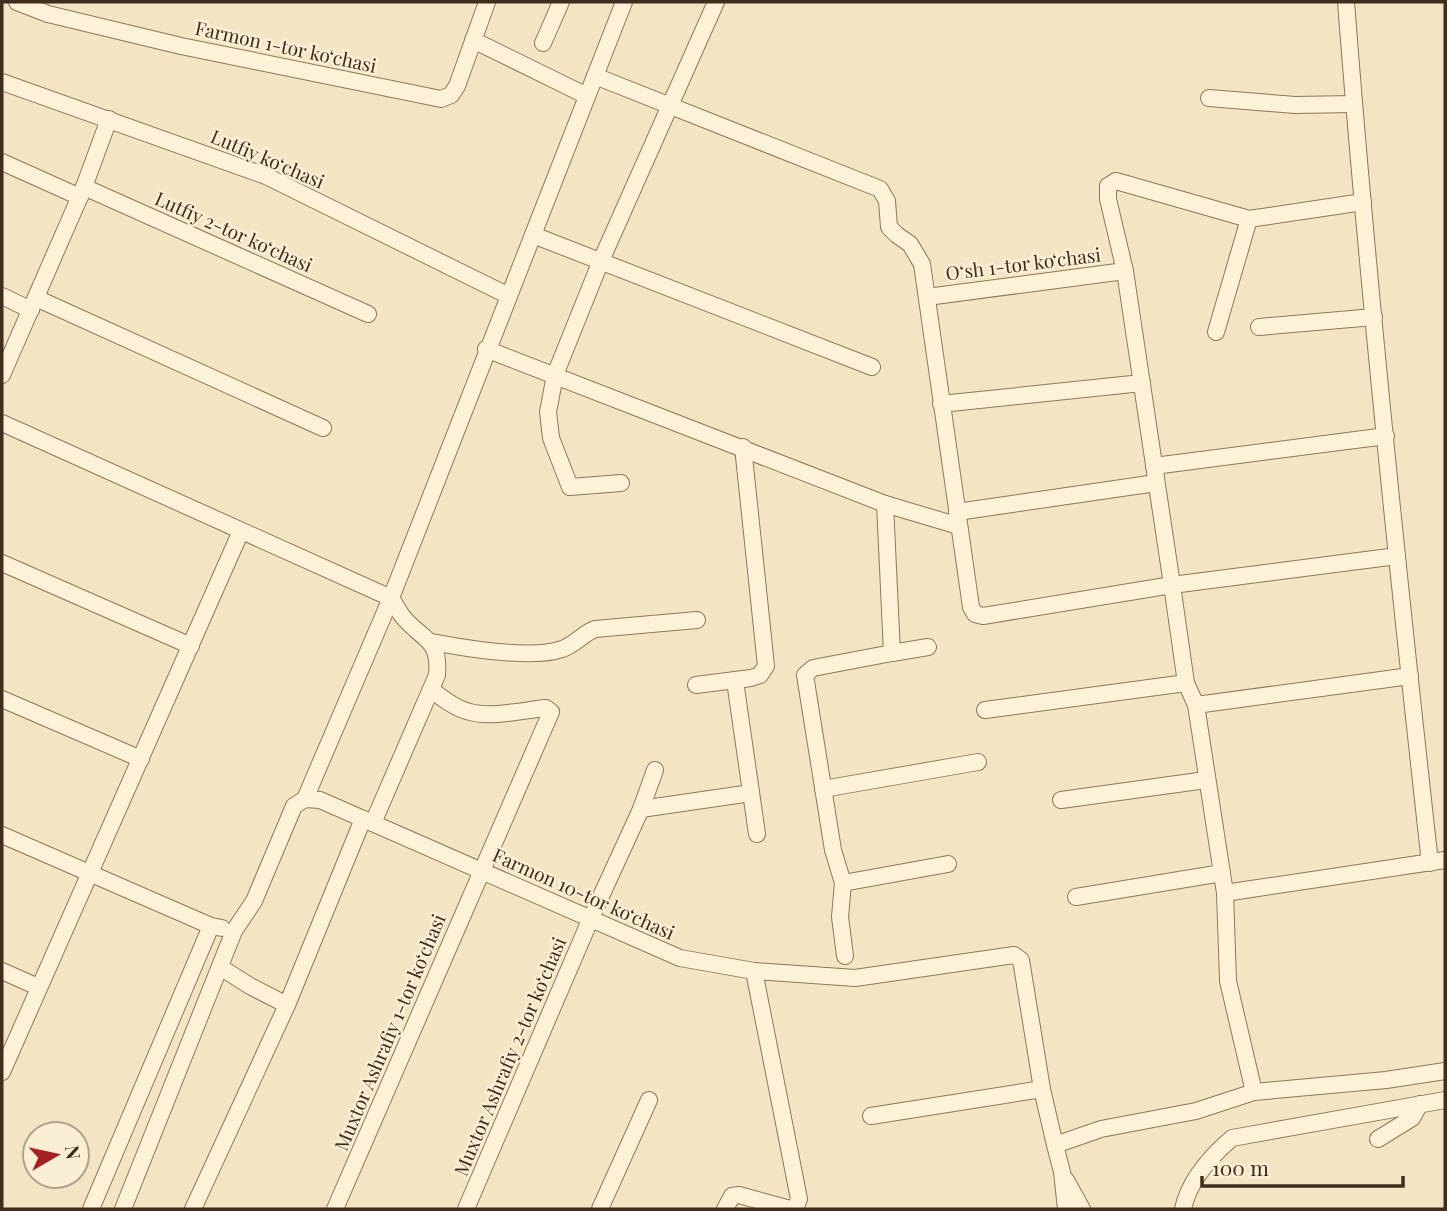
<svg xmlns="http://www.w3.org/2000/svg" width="1447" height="1211" font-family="'Playfair Display',serif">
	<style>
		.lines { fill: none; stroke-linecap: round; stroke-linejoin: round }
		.minor-casing { stroke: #917657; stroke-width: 18 }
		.minor { stroke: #fdf2d8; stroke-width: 16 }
		.labels { text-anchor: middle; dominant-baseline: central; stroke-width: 5; stroke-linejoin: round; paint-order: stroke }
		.street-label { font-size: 19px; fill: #3f2d1d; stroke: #faefd4 }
	</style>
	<rect width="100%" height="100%" fill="#f3e5c4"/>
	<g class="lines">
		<!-- minor casing -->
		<g class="minor-casing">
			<g id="minor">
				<polyline points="17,2 48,14 181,46 441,99 451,95 457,86 487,2"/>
				<path d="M 1346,2 C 1368,289 1398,576 1430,863"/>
				<polyline points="473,40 587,96"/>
				<polyline points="543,43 561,2"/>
				<polyline points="595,76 880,189 887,201 889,227 897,235 910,244 922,264 971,607 975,614 983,616 1172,585 1125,271 1108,199 1108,186 1116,181 1249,219 1363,202"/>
				<polyline points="2,82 266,176 509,296"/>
				<polyline points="1209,98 1295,105 1354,104"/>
				<polyline points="2,162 80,197"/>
				<polyline points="84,187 368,314"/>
				<polyline points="533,235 872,367"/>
				<polyline points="2,296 31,310"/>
				<polyline points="927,297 1125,271"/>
				<polyline points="36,298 323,428"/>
				<polyline points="1259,327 1374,317"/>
				<polyline points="1216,332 1249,219"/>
				<polyline points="486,349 885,504 959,526"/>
				<polyline points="2,375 84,187 109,119"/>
				<polyline points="941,404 1142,383"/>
				<path d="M 2,423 L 391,598 C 467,399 546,201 624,2"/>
				<polyline points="1154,466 1386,436"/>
				<polyline points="621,483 570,487 551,438 548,412 555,375 600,263 716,2"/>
				<polyline points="885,504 892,653 928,647"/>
				<polyline points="957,512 1156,483"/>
				<polyline points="2,563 191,646"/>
				<path d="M 432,642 C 464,648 532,660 562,649 C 575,645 582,634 595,629 L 697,620"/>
				<polyline points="892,653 813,668 805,675 833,850 843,883 948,864"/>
				<polyline points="735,681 757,834"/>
				<polyline points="696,685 751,678 760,675 766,666 743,447"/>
				<polyline points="2,699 141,759"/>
				<polyline points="1196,705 1410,676"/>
				<polyline points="985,710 1186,683"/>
				<polyline points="823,789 978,762"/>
				<polyline points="305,799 391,598"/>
				<polyline points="1061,800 1206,780"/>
				<polyline points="641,809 751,793"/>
				<path d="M 373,823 L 437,675 C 440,638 423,641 403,617 C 399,612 395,604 391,598"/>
				<polyline points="2,835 211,926 222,928"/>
				<polyline points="843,883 840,917 845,956"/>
				<polyline points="1225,893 1445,860"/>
				<polyline points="1076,897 1222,873"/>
				<polyline points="220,967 250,986 287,1005"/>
				<polyline points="2,971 38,987"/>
				<polyline points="754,971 799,1199 795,1209"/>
				<polyline points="2,1072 241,531"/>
				<polyline points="1254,1092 1228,981 1225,893 1196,705 1186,683 1172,585 1397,556"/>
				<polyline points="871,1116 1042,1089"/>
				<polyline points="1378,1139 1412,1118 1420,1104"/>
				<polyline points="1055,1145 1062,1172 1066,1209"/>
				<polyline points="1066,1180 1082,1209"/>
				<polyline points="91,1209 211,926"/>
				<polyline points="123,1209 234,931 254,901 294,806 305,799 320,800 680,958 754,971 855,978 1014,955 1021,960 1042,1089 1055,1145 1101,1129 1196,1111 1254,1092 1386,1080 1445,1071"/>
				<polyline points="193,1209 287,1005 363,819"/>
				<path d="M 335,1209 L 551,712 L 546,708 C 525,710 490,718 470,712 C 456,709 443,699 432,690"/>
				<polyline points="466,1209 591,918 641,809 655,770"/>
				<polyline points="600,1209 649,1100"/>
				<polyline points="725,1209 732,1196 739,1195 790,1209"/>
				<path d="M 1183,1209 C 1189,1180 1210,1157 1232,1138 L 1445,1100"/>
			</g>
		</g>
		<!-- minor -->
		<use href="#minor" class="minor"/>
	</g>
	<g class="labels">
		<!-- street labels -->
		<g class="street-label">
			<text transform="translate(286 46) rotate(12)">Farmon 1-tor koʻchasi</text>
			<text transform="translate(268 158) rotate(23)">Lutfiy koʻchasi</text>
			<text transform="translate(234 231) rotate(24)">Lutfiy 2-tor koʻchasi</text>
			<text transform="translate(1023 263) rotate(-7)">O‘sh 1-tor koʻchasi</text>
			<text transform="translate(584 893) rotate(24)">Farmon 10-tor koʻchasi</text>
			<text transform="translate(389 1032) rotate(-67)">Muxtor Ashrafiy 1-tor koʻchasi</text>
			<text transform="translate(509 1056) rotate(-67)">Muxtor Ashrafiy 2-tor koʻchasi</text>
		</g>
	</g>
	<!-- border -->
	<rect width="1447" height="1211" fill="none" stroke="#3f2d1d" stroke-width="7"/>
	<!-- north arrow -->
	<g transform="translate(56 1155) rotate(81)"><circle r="33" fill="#faefd4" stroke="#afa18b" stroke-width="2"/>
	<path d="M0-5L12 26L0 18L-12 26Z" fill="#a72021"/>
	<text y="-10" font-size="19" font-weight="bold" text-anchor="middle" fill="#3f2d1d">N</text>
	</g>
	<!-- scale -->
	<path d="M1202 1176v10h201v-10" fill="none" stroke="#3f2d1d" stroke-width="3.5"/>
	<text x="1212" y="1176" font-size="21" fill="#3f2d1d" stroke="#faefd4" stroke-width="5" paint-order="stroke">100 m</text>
</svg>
